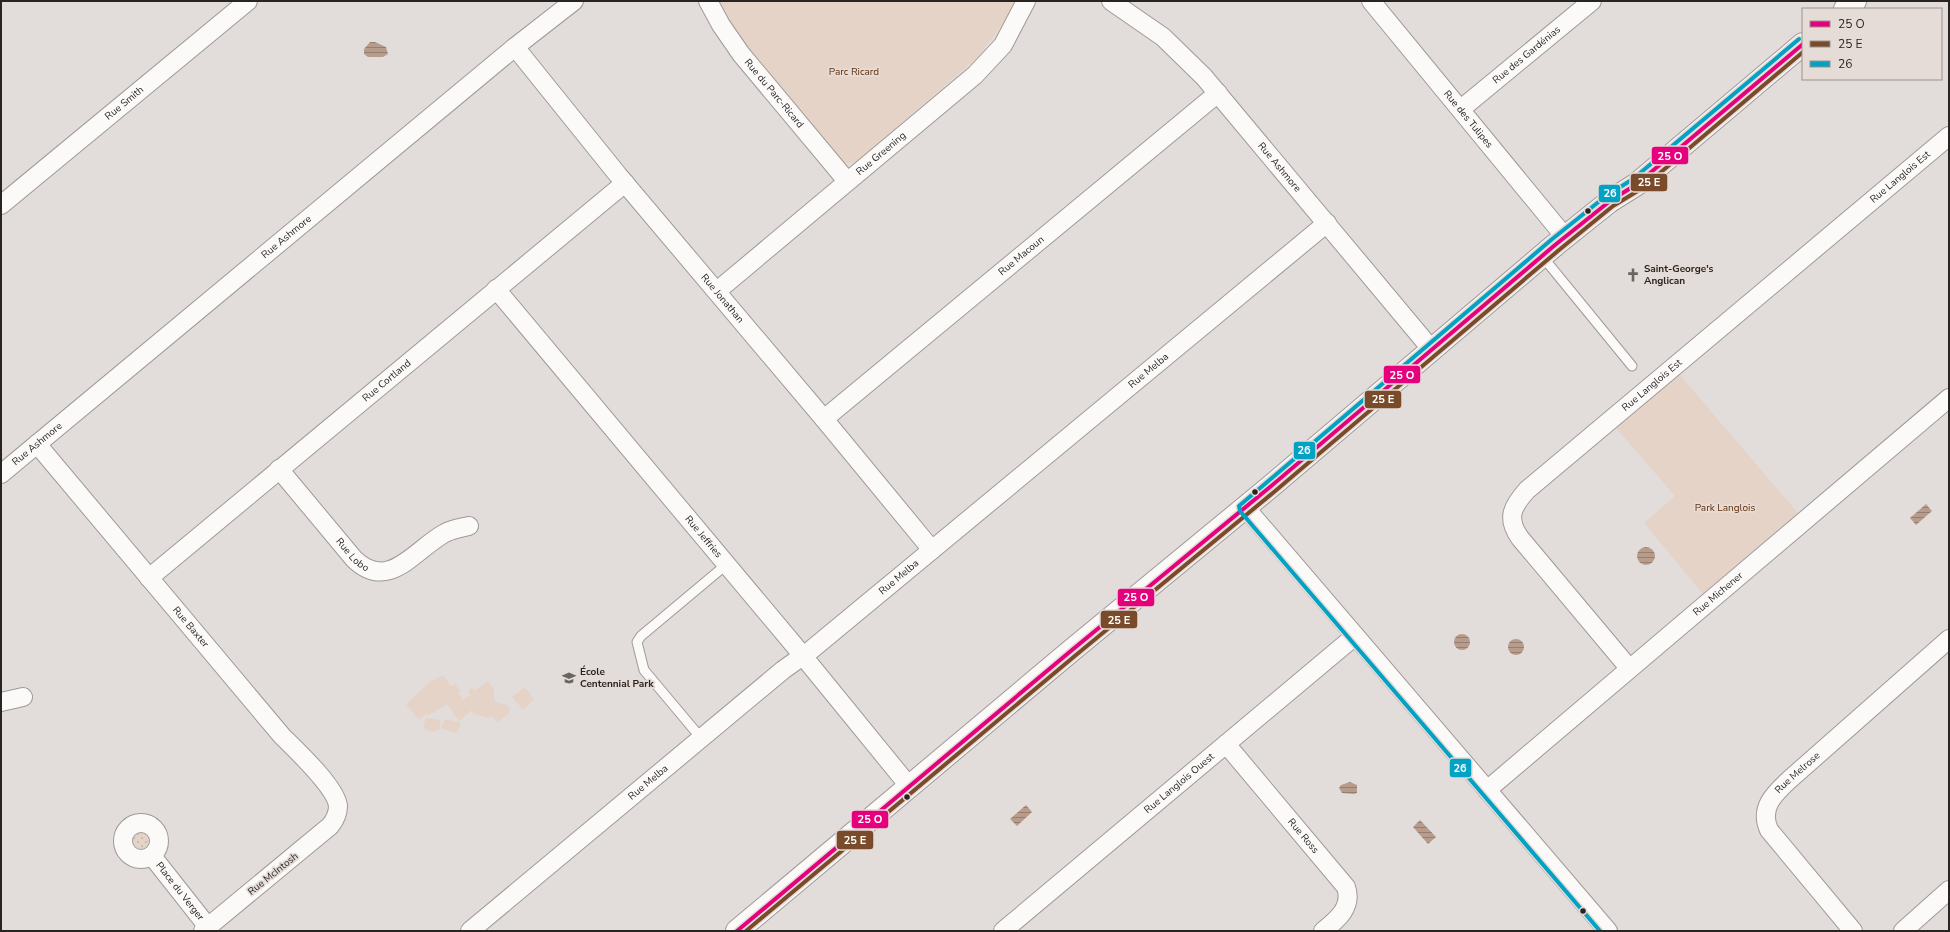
<svg xmlns="http://www.w3.org/2000/svg" width="1950" height="932" font-family="'Nunito Sans',sans-serif">
	<style>
		.grass { fill: url(#grass-dots) }
		.green { fill: #e5d3c8 }
		.water { fill: url(#water-rules) }
		.lines { fill: none; stroke-linecap: round; stroke-linejoin: round }
		.service-casing { stroke: #9e9a98; stroke-width: 11 }
		.minor-casing { stroke: #9e9a98; stroke-width: 20 }
		.tertiary-casing { stroke: #9e9a98; stroke-width: 24 }
		.service { stroke: #fbfaf9; stroke-width: 9 }
		.minor { stroke: #fbfaf9; stroke-width: 18 }
		.tertiary { stroke: #fbfaf9; stroke-width: 22 }
		.bus-1-casing { stroke: #e6dcd7; stroke-width: 7 }
		.bus-2-casing { stroke: #e6dcd7; stroke-width: 7 }
		.bus-3-casing { stroke: #e6dcd7; stroke-width: 7 }
		.bus-1 { stroke: #e5007d; stroke-width: 4 }
		.bus-2 { stroke: #7a4b2a; stroke-width: 4 }
		.bus-3 { stroke: #02a2c5; stroke-width: 4 }
		.bus-dot { fill: #282422; stroke: #e6dcd7; stroke-width: 1.5 }
		.labels { text-anchor: middle; dominant-baseline: central; stroke-width: 3.5; stroke-linejoin: round; paint-order: stroke }
		.street-label { font-size: 10px; fill: #282422; stroke: #e6dcd7 }
		.park-label { font-size: 10px; fill: #622f09; stroke: #e6dcd7 }
		.poi-label { font-size: 10px; font-weight: bold; fill: #282422; stroke: #e6dcd7; text-anchor: start }
		.line-badge { stroke: #e6dcd7; stroke-width: 1.5 }
		.badge-label { font-size: 11px; text-anchor: middle; font-weight: bold; fill: #fff }
	</style>
	<defs>
		<pattern id="grass-dots" width="8" height="8" patternUnits="userSpaceOnUse"><rect width="8" height="8" fill="#e5d3c8"/><path d="M2 2h.1M6 6h.1" fill="none" stroke="#c4b5ac" stroke-width="1.8" stroke-linecap="round"/></pattern>
		<pattern id="water-rules" width="6" height="5" patternUnits="userSpaceOnUse"><rect width="6" height="5" fill="#b89c8b"/><path d="M0 2.5h6" fill="none" stroke="#967f71"/></pattern>
	</defs>
	<rect width="100%" height="100%" fill="#e2ddda"/>
	<!-- grass -->
	<circle class="grass" cx="141" cy="841" r="8"/>
	<!-- green -->
	<g class="green">
		<polygon points="716,1 1015,1 1004,22 978,57 855,163 843,163 754,61"/>
		<polygon points="1679,374 1798,513 1703,594 1644,523 1675,496 1615,427"/>
		<polygon points="443,675 451,686 455,684 460,691 458,693 463,700 470,695 468,691 472,688 475,690 488,681 494,690 494,699 498,704 500,702 502,705 506,704 510,709 509,713 498,722 492,716 489,718 474,714 472,710 459,721 447,704 429,715 426,714 419,720 406,704 430,682"/>
		<polygon points="525,687 534,699 523,710 512,697"/>
		<path d="M 426,718 L 440,720 L 440,729 C 435,733 428,731 423,727 Z"/>
		<polygon points="446,719 461,723 457,733 442,729 441,726"/>
	</g>
	<!-- water -->
	<g class="water">
		<polygon points="370,42 375,42 386,47 388,54 383,57 368,57 364,54 364,49"/>
		<polygon points="1926,504 1932,511 1916,525 1910,518"/>
		<circle cx="1646" cy="556" r="9"/>
		<circle cx="1462" cy="642" r="8"/>
		<circle cx="1516" cy="647" r="8"/>
		<polygon points="1350,782 1357,785 1357,793 1354,794 1342,793 1339,788 1341,785"/>
		<polygon points="1026,805 1032,812 1017,826 1010,819"/>
		<polygon points="1420,820 1436,837 1428,844 1413,827"/>
	</g>
	<g class="lines">
		<!-- service casing -->
		<g class="service-casing">
			<g id="service">
				<polyline points="1542,256 1632,366"/>
				<polyline points="701,738 644,670 637,642 641,636 727,564"/>
			</g>
		</g>
		<!-- minor casing -->
		<g class="minor-casing">
			<g id="minor">
				<path id="s1" d="M 708,1 L 721,25 L 741,54 L 847,181"/>
				<path id="s2" d="M 1111,1 L 1163,37 L 1204,77 L 1432,350"/>
				<path id="s3" d="M 1371,1 L 1565,237"/>
				<path id="s4" d="M 515,47 L 618,175 L 824,419 L 932,550"/>
				<path id="s5" d="M 1461,109 L 1592,1"/>
				<path id="s6" d="M 1,205 L 248,1"/>
				<path id="s7" d="M 496,289 L 794,645 L 909,786"/>
				<path id="s8" d="M 717,291 L 975,75 L 1003,45 L 1026,1"/>
				<path id="s9" d="M 824,419 L 1218,93"/>
				<path id="s10" d="M 37,444 L 282,736 C 296,750 336,787 338,806 C 338,814 335,820 330,826 L 203,931"/>
				<path id="s11" d="M 279,469 L 354,559 C 389,593 415,549 445,533 C 452,529 460,528 469,526"/>
				<path id="s12" d="M 1,474 L 515,47 L 574,1"/>
				<polyline points="1245,507 1608,931"/>
				<path id="s13" d="M 149,578 L 625,183"/>
				<path id="s14" d="M 1629,668 L 1520,538 C 1506,518 1512,507 1527,490 L 1949,136"/>
				<polyline points="1,702 23,697"/>
				<path id="s15" d="M 1226,744 L 1346,887 C 1353,907 1337,920 1323,931"/>
				<path id="s16" d="M 1487,790 L 1949,398"/>
				<circle cx="141" cy="841" r="18"/>
				<path id="s17" d="M 152,856 L 208,927"/>
				<path id="s18" d="M 470,931 L 783,670 L 811,650 L 1327,223"/>
				<path id="s19" d="M 1003,931 L 1355,636"/>
				<path id="s20" d="M 1853,931 L 1769,830 C 1759,808 1774,794 1789,780 L 1949,639"/>
				<polyline points="1903,931 1949,890"/>
			</g>
		</g>
		<!-- tertiary casing -->
		<g class="tertiary-casing">
			<g id="tertiary">
				<polyline points="1845,9 1855,1"/>
				<polyline points="737,931 1072,650 1270,487 1555,245 1610,201 1637,184 1803,44"/>
			</g>
		</g>
		<!-- service -->
		<use href="#service" class="service"/>
		<!-- minor -->
		<use href="#minor" class="minor"/>
		<!-- tertiary -->
		<use href="#tertiary" class="tertiary"/>
		<!-- bus-1 casing -->
		<g class="bus-1-casing">
			<polyline id="bus-1" points="737,931 1072,650 1270,487 1555,245 1610,201 1637,184 1803,44"/>
		</g>
		<!-- bus-2 casing -->
		<g class="bus-2-casing">
			<polyline id="bus-2" points="746,931 1076,655 1274,492 1559,250 1613,206 1641,189 1803,52"/>
		</g>
		<!-- bus-3 casing -->
		<g class="bus-3-casing">
			<polyline id="bus-3" points="1600,931 1240,511 1239,506 1551,240 1606,196 1633,179 1799,39"/>
		</g>
		<!-- bus-1 -->
		<use href="#bus-1" class="bus-1"/>
		<!-- bus-2 -->
		<use href="#bus-2" class="bus-2"/>
		<!-- bus-3 -->
		<use href="#bus-3" class="bus-3"/>
	</g>
	<!-- icons -->
	<defs>
		<g id="church-bare" transform="scale(1.08)"><path d="M-1.2-6h2.4v3.5h3.3v2.4h-3.3V6h-2.4V-.1h-3.3v-2.4h3.3Z" fill="#696562" stroke="#e6dcd7" stroke-width="2.5" paint-order="stroke"/></g>
		<g id="school-bare" transform="scale(1.08)"><path d="M0-5L7-2L0 1L-7-2ZM-4 1L0 2.5L4 1V4Q0 6-4 4Z" fill="#696562" stroke="#e6dcd7" stroke-width="2.5" paint-order="stroke"/></g>
	</defs>
	<g fill-rule="evenodd">
		<use href="#church-bare" x="1633" y="275"/>
		<use href="#school-bare" x="569" y="678"/>
	</g>
	<!-- markers -->
	<g class="bus-dot">
		<circle cx="1588" cy="211" r="3.5"/>
		<circle cx="1255" cy="492" r="3.5"/>
		<circle cx="907" cy="797" r="3.5"/>
		<circle cx="1583" cy="911" r="3.5"/>
	</g>
	<g class="labels">
		<!-- street labels -->
		<g class="street-label">
			<text stroke="none"><textPath href="#s5" startOffset="85">Rue des Gardénias</textPath></text>
			<text stroke="none"><textPath href="#s1" startOffset="114">Rue du Parc-Ricard</textPath></text>
			<text stroke="none"><textPath href="#s6" startOffset="160">Rue Smith</textPath></text>
			<text stroke="none"><textPath href="#s3" startOffset="153">Rue des Tulipes</textPath></text>
			<text stroke="none"><textPath href="#s8" startOffset="214">Rue Greening</textPath></text>
			<text stroke="none"><textPath href="#s2" startOffset="238">Rue Ashmore</textPath></text>
			<text stroke="none"><textPath href="#s14" startOffset="711">Rue Langlois Est</textPath></text>
			<text stroke="none"><textPath href="#s12" startOffset="371">Rue Ashmore</textPath></text>
			<text stroke="none"><textPath href="#s9" startOffset="256">Rue Macoun</textPath></text>
			<text stroke="none"><textPath href="#s4" startOffset="326">Rue Jonathan</textPath></text>
			<text stroke="none"><textPath href="#s18" startOffset="880">Rue Melba</textPath></text>
			<text stroke="none"><textPath href="#s13" startOffset="309">Rue Cortland</textPath></text>
			<text stroke="none"><textPath href="#s14" startOffset="387">Rue Langlois Est</textPath></text>
			<text stroke="none"><textPath href="#s12" startOffset="47">Rue Ashmore</textPath></text>
			<text stroke="none"><textPath href="#s7" startOffset="323">Rue Jeffries</textPath></text>
			<text stroke="none"><textPath href="#s11" startOffset="113">Rue Lobo</textPath></text>
			<text stroke="none"><textPath href="#s18" startOffset="556">Rue Melba</textPath></text>
			<text stroke="none"><textPath href="#s16" startOffset="303">Rue Michener</textPath></text>
			<text stroke="none"><textPath href="#s10" startOffset="239">Rue Baxter</textPath></text>
			<text stroke="none"><textPath href="#s20" startOffset="201">Rue Melrose</textPath></text>
			<text stroke="none"><textPath href="#s18" startOffset="232">Rue Melba</textPath></text>
			<text stroke="none"><textPath href="#s19" startOffset="230">Rue Langlois Ouest</textPath></text>
			<text stroke="none"><textPath href="#s15" startOffset="120">Rue Ross</textPath></text>
			<text transform="translate(273 874) rotate(-39)">Rue McIntosh</text>
			<text stroke="none"><textPath href="#s17" startOffset="45">Place du Verger</textPath></text>
		</g>
		<!-- park labels -->
		<g class="park-label">
			<text x="854" y="72">Parc Ricard</text>
			<text x="1725" y="508">Park Langlois</text>
		</g>
		<!-- poi labels -->
		<g class="poi-label">
			<text x="1644" y="269">Saint-George's<tspan x="1644" dy="12">Anglican</tspan></text>
			<text x="580" y="672">École<tspan x="580" dy="12">Centennial Park</tspan></text>
		</g>
	</g>
	<g class="line-badge">
		<rect x="1651" y="146" width="38" height="19" rx="4" fill="#e5007d"/>
		<rect x="1630" y="173" width="38" height="19" rx="4" fill="#7a4b2a"/>
		<rect x="1598" y="184" width="23" height="19" rx="4" fill="#02a2c5"/>
		<rect x="1383" y="365" width="38" height="19" rx="4" fill="#e5007d"/>
		<rect x="1364" y="390" width="38" height="19" rx="4" fill="#7a4b2a"/>
		<rect x="1293" y="441" width="23" height="19" rx="4" fill="#02a2c5"/>
		<rect x="1117" y="588" width="38" height="19" rx="4" fill="#e5007d"/>
		<rect x="1100" y="610" width="38" height="19" rx="4" fill="#7a4b2a"/>
		<rect x="1449" y="758" width="23" height="20" rx="4" fill="#02a2c5"/>
		<rect x="851" y="810" width="38" height="19" rx="4" fill="#e5007d"/>
		<rect x="836" y="830" width="38" height="20" rx="4" fill="#7a4b2a"/>
	</g>
	<g class="badge-label">
		<text x="1670" y="160">25 O</text>
		<text x="1649" y="186">25 E</text>
		<text x="1610" y="197">26</text>
		<text x="1402" y="379">25 O</text>
		<text x="1383" y="403">25 E</text>
		<text x="1304" y="454">26</text>
		<text x="1136" y="601">25 O</text>
		<text x="1119" y="624">25 E</text>
		<text x="1460" y="772">26</text>
		<text x="870" y="823">25 O</text>
		<text x="855" y="844">25 E</text>
	</g>
	<!-- border -->
	<rect width="1950" height="932" fill="none" stroke="#282422" stroke-width="4"/>
	<!-- legend -->
	<rect x="1802" y="8" width="140" height="72" fill="#e6dcd7" stroke="#9a928f"/>
	<rect x="1810" y="21" width="20" height="6" fill="#e5007d" stroke="#9a928f"/>
	<text x="1838" y="28" font-size="12" fill="#282422">25 O</text>
	<rect x="1810" y="41" width="20" height="6" fill="#7a4b2a" stroke="#9a928f"/>
	<text x="1838" y="48" font-size="12" fill="#282422">25 E</text>
	<rect x="1810" y="61" width="20" height="6" fill="#02a2c5" stroke="#9a928f"/>
	<text x="1838" y="68" font-size="12" fill="#282422">26</text>
</svg>
